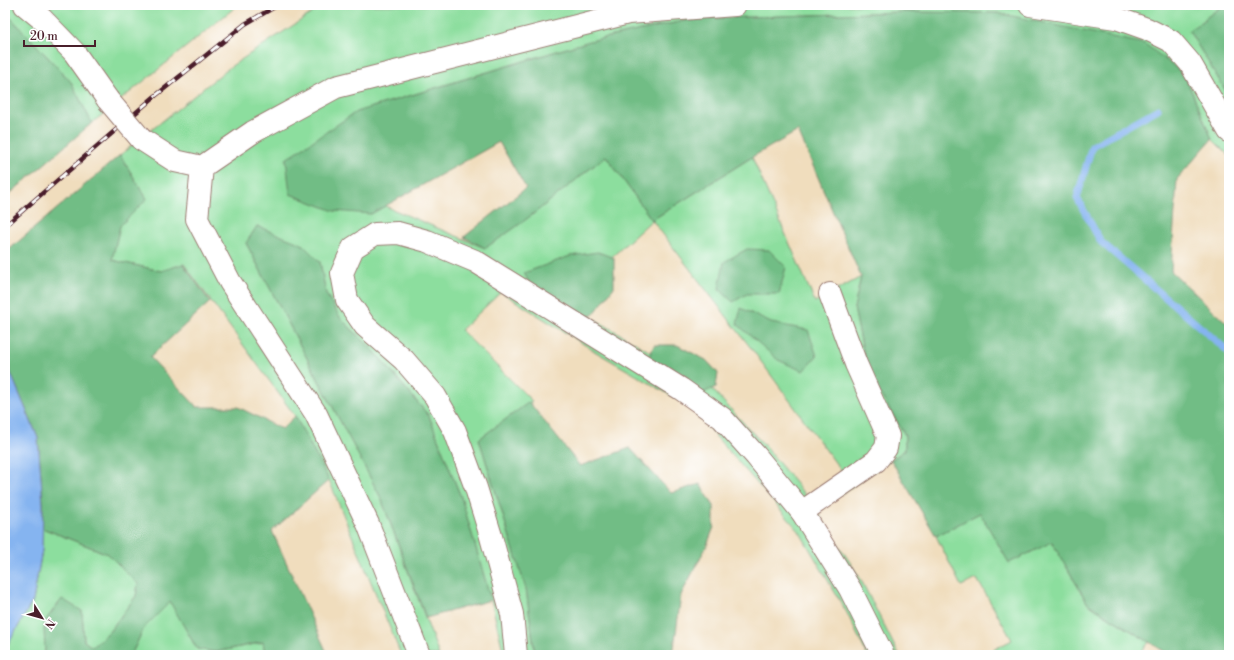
<svg xmlns="http://www.w3.org/2000/svg" width="1234" height="660" font-family="'Libre Bodoni',serif">
	<style>
		.green { fill: #8cde9e; stroke: #6b7e64; fill-rule: evenodd }
		.forest { fill: #71bd85; stroke: #5e6e58 }
		.water { fill: #85b4f0; stroke: #686a8e }
		.lines { fill: none; stroke-linecap: round; stroke-linejoin: round }
		.stream { stroke: #85b4f0; stroke-width: 7 }
		.minor-casing { stroke: #9d7e74; stroke-width: 24 }
		.minor { stroke: #fff; stroke-width: 22 }
		.rail-casing { stroke: #4a1f2b; stroke-width: 4.5 }
		.rail { stroke: #fff; stroke-width: 3; stroke-dasharray: 9; stroke-linecap: butt }
		.minor-bridge-casing { stroke: #9d7e74; stroke-width: 24; stroke-linecap: butt }
		.minor-bridge { stroke: #fff; stroke-width: 22 }
	</style>
	<rect width="100%" height="100%" fill="#fff"/>
	<filter id="ink" filterUnits="userSpaceOnUse"><feTurbulence type="fractalNoise" baseFrequency=".025" numOctaves="2"/><feDisplacementMap in="SourceGraphic" scale="8" xChannelSelector="R" yChannelSelector="G"/><feConvolveMatrix kernelMatrix="1 2 1 2 8 2 1 2 1" color-interpolation-filters="sRGB"/></filter>
	<filter id="wash" filterUnits="userSpaceOnUse"><feTurbulence type="fractalNoise" baseFrequency=".012" numOctaves="4" result="noise"/><feDisplacementMap in="SourceGraphic" scale="16" xChannelSelector="R" yChannelSelector="G"/><feGaussianBlur stdDeviation="0.9" result="paint"/><feColorMatrix in="noise" values="0 0 0 0 0 0 0 0 0 0 0 0 0 0 0 0 0 1.4 0 .05"/><feComposite in="paint" operator="in"/></filter>
	<g filter="url(#wash)">
		<rect width="100%" height="100%" fill="#f0ddbd"/>
		<!-- green -->
		<g class="green">
			<polygon points="5,5 238,5 92,123 71,82 8,15 5,13"/>
			<path d="M 324,5 L 1223,5 L 1189,31 L 1229,96 L 1229,156 L 1212,139 L 1184,74 L 998,13 L 900,12 L 693,19 L 590,41 L 356,112 L 371,214 L 385,206 L 485,248 L 526,219 L 606,156 L 652,220 L 752,157 L 815,302 L 861,277 L 854,308 L 868,373 L 905,435 L 905,450 L 817,511 L 860,578 L 899,655 L 867,655 L 847,613 L 799,531 L 689,406 L 596,352 L 501,292 L 461,330 L 532,401 L 479,439 L 526,589 L 535,655 L 504,655 L 491,600 L 462,500 L 429,416 L 373,350 L 341,319 L 326,294 L 320,262 L 246,243 L 381,498 L 439,655 L 401,655 L 329,480 L 295,416 L 184,264 L 161,271 L 111,260 L 120,226 L 147,199 L 120,155 L 230,67 ZM 652,220 L 754,352 L 845,476 L 810,501 L 766,447 L 710,387 L 564,301 Z"/>
			<polygon points="980,512 1052,542 1088,604 1149,642 1140,655 983,655 1012,640 977,579 961,586 936,536"/>
			<polygon points="42,528 108,554 138,584 136,596 109,632 92,647 84,641 82,611 44,622 45,655 5,655 5,649 33,601 42,550"/>
			<polygon points="170,601 197,649 216,652 264,642 265,655 131,655 144,628"/>
		</g>
		<!-- forest -->
		<g class="forest">
			<polygon points="1223,5 1229,5 1229,96 1189,31"/>
			<path d="M 900,12 L 998,13 L 1145,44 L 1184,74 L 1212,139 L 1177,179 L 1171,271 L 1229,325 L 1229,655 L 1170,655 L 1088,604 L 1052,542 L 1009,563 L 980,513 L 936,536 L 891,460 L 905,450 L 905,435 L 868,374 L 854,308 L 861,277 L 798,131 L 752,157 L 652,220 L 606,156 C 566,187 528,221 485,248 L 464,237 L 526,188 L 499,142 L 371,214 L 334,211 L 290,194 L 286,159 L 356,112 L 590,41 L 693,19 Z"/>
			<polygon points="5,13 8,15 71,82 92,123 5,198"/>
			<polygon points="120,155 147,199 120,226 112,260 161,271 183,264 210,302 150,357 197,407 238,407 282,429 295,416 329,480 272,531 328,655 265,655 263,642 216,652 197,649 170,602 144,628 131,655 45,655 44,622 62,599 82,611 84,641 92,647 109,632 136,596 138,584 108,554 42,528 43,504 38,438 9,369 5,338 5,253"/>
			<polygon points="257,226 302,244 320,262 326,294 341,319 373,350 429,416 462,500 491,600 426,618 381,498 246,243"/>
			<polygon points="747,249 769,250 786,267 779,294 747,294 733,302 719,289 724,262"/>
			<polygon points="598,252 614,258 614,287 594,314 578,321 536,296 524,273 570,256"/>
			<polygon points="741,308 771,323 808,330 817,356 803,371 778,360 737,324"/>
			<polygon points="654,345 677,345 706,360 718,373 716,387 703,393 649,358"/>
			<polygon points="529,402 580,466 630,448 671,493 700,484 714,506 714,527 707,545 681,595 673,655 535,655 526,589 479,439"/>
		</g>
		<!-- water -->
		<polygon class="water" points="5,338 9,369 38,438 43,504 42,550 33,601 5,649"/>
		<g class="lines">
			<!-- stream -->
			<polyline class="stream" points="1158,109 1092,146 1077,198 1101,242 1229,352"/>
		</g>
	</g>
	<g filter="url(#ink)">
		<g class="lines">
			<!-- minor casing -->
			<g class="minor-casing">
				<g id="minor">
					<polyline points="25,5 42,19 74,52 108,100"/>
					<polyline points="1030,5 1116,18 1147,29 1171,41 1190,63 1229,131"/>
					<polyline points="141,139 175,161 202,167 253,132 336,87 628,13 735,5"/>
					<polyline points="202,167 197,219 230,282 316,414 368,524 419,655"/>
					<polyline points="802,512 876,461 886,448 888,436 856,364 830,294"/>
					<polyline points="516,655 512,614 490,533 476,488 455,431 435,396 404,360 365,326 347,300 342,273 353,248 375,234 398,233 427,241 475,261 681,389 722,418 756,456 802,512 850,589 883,655"/>
				</g>
			</g>
			<!-- minor -->
			<use href="#minor" class="minor"/>
			<!-- rail casing -->
			<g class="rail-casing">
				<polyline id="rail" points="5,226 30,204 154,97 245,24 278,5"/>
			</g>
			<!-- rail -->
			<use href="#rail" class="rail"/>
			<!-- minor-bridge casing -->
			<g class="minor-bridge-casing">
				<polyline id="minor-bridge" points="108,100 141,139"/>
			</g>
			<!-- minor-bridge -->
			<use href="#minor-bridge" class="minor-bridge"/>
		</g>
	</g>
	<!-- margin -->
	<rect width="1234" height="660" fill="none" stroke="#fff" stroke-width="20"/>
	<!-- north arrow -->
	<g transform="translate(42 618) rotate(127)" stroke="#ffffff" stroke-width="3" paint-order="stroke">
	<path d="M0-3L7 15L0 10L-7 15Z" fill="#4a1f2b"/>
	<text y="-6" font-size="11" font-weight="bold" text-anchor="middle" fill="#4a1f2b">N</text>
	</g>
	<!-- scale -->
	<path d="M24 40v6h71v-6" fill="none" stroke="#4a1f2b" stroke-width="2"/>
	<text x="30" y="40" font-size="12" fill="#4a1f2b" stroke="#ffffff" stroke-width="3" paint-order="stroke">20 m</text>
</svg>
